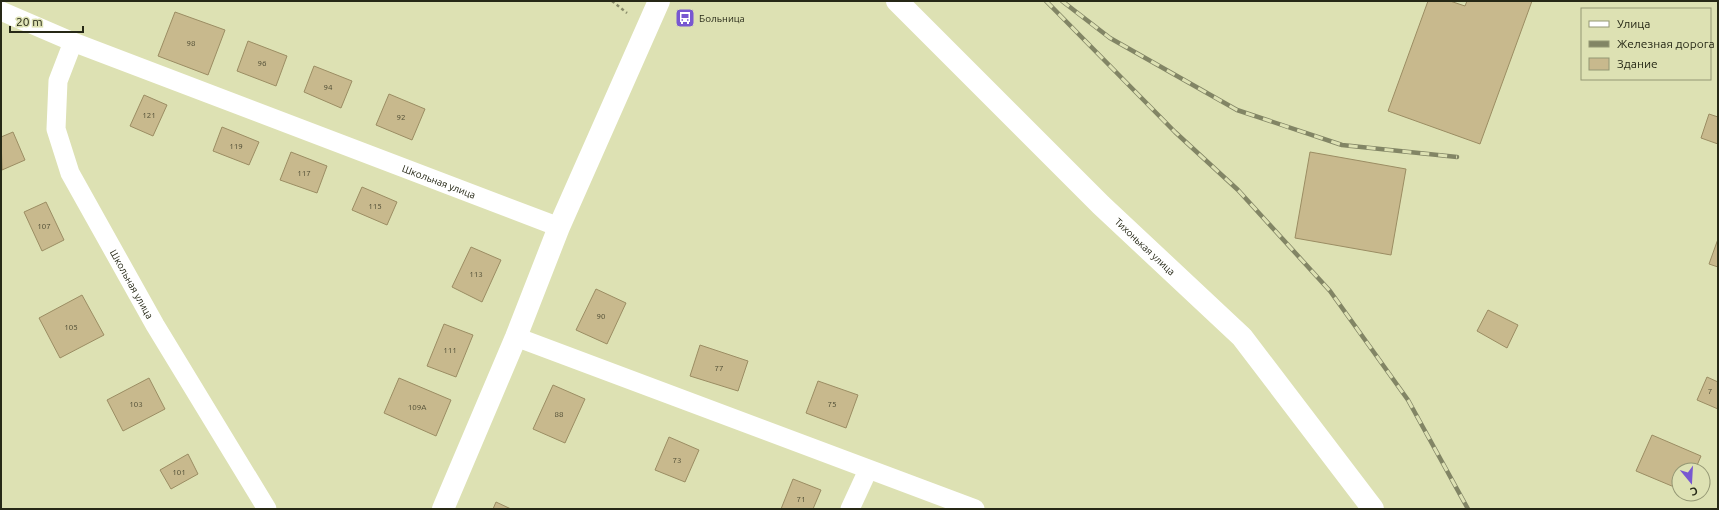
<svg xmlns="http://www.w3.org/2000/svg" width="1719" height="510" font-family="Ubuntu,sans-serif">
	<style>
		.building { fill: #c8b98d; stroke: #9b8d63 }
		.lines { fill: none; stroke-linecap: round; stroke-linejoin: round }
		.path { stroke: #888b6a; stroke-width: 2.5; stroke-dasharray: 3 3; stroke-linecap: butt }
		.street { stroke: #fff; stroke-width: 19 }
		.secondary { stroke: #fff; stroke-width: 22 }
		.rail-casing { stroke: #828565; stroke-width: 4.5 }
		.rail { stroke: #dde1b3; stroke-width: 3; stroke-dasharray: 9; stroke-linecap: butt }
		.labels { text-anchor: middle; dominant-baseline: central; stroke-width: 4; stroke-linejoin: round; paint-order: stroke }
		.number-label { font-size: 8px; fill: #4e4c34 }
		.poi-label { font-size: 10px; fill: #262816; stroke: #dde1b3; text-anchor: start }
		.street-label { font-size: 10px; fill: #262816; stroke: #dde1b3 }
	</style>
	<rect width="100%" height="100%" fill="#dde1b3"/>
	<!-- building -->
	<g class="building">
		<polygon points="1428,1 1450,1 1465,6 1467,1 1532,1 1480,144 1388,111"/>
		<polygon points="175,12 225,30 208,75 158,56"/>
		<polygon points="248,41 287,56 276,86 237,71"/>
		<polygon points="314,66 352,81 341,108 304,92"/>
		<polygon points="389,94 425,109 412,140 376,125"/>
		<polygon points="144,95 167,105 153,136 130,126"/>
		<polygon points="1709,114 1718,117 1718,144 1701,138"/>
		<polygon points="222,127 259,142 249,165 213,151"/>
		<polygon points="13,132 25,160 2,170 1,137"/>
		<polygon points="291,152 327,166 317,193 280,180"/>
		<polygon points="1310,152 1406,169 1391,255 1295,238"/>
		<polygon points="362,187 397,202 387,225 352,210"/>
		<polygon points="46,202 64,240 42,251 24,212"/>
		<polygon points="1718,239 1718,267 1709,264"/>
		<polygon points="471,247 501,260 482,302 452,287"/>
		<polygon points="596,289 626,303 607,344 576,330"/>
		<polygon points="82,295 104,335 60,358 39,318"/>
		<polygon points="1488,310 1518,325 1507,348 1477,331"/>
		<polygon points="444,324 473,335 456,377 427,366"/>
		<polygon points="700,345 748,361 738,391 690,376"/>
		<polygon points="1707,377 1718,382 1718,409 1697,400"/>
		<polygon points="149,378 165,409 123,431 107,400"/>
		<polygon points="399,378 451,400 436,436 384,413"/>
		<polygon points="818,381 858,395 846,428 806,413"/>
		<polygon points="553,385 585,399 565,443 533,429"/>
		<polygon points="1652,435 1701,456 1695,470 1679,470 1679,489 1636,471"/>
		<polygon points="669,437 699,450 685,482 655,470"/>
		<polygon points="188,454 198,474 171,489 160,470"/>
		<polygon points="793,479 821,490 813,509 781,509"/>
		<polygon points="496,502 511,509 493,509"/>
	</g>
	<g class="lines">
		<!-- path -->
		<polyline class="path" points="612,1 627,13"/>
		<!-- street -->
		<g class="street">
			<path id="s1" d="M 1,11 L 73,42 L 559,227"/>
			<path id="s2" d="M 73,42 L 58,81 L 56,129 L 70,173 L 155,325 L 267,509"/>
			<polyline points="516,337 975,509"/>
			<polyline points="850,509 868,470"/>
		</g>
		<!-- secondary -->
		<g class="secondary">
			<path id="s3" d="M 897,1 L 1101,205 L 1242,337 L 1373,509"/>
			<polyline points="443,509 516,337 559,227 659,1"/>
		</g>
		<!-- rail casing -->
		<g class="rail-casing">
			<g id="rail">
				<polyline points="1046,1 1175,132 1238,190 1330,291 1408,400 1468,509"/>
				<polyline points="1062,1 1110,38 1237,110 1342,145 1457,157"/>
			</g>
		</g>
		<!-- rail -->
		<use href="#rail" class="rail"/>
	</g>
	<!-- icons -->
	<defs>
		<g id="bus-square" transform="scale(1)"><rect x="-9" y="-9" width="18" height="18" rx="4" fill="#7857d1" stroke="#dde1b3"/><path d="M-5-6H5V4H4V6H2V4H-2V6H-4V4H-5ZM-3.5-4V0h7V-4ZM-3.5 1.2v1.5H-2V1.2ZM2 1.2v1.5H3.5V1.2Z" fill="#fff"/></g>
	</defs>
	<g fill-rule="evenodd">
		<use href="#bus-square" x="685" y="18"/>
	</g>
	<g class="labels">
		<!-- number labels -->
		<g class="number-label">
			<text x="191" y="43">98</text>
			<text x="262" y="63">96</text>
			<text x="328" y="87">94</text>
			<text x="149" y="115">121</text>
			<text x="401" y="117">92</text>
			<text x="236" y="146">119</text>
			<text x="304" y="173">117</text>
			<text x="375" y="206">115</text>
			<text x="44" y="226">107</text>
			<text x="476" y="274">113</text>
			<text x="601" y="316">90</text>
			<text x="71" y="327">105</text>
			<text x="450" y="350">111</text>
			<text x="719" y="368">77</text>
			<text x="1710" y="391">7</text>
			<text x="136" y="404">103</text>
			<text x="832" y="404">75</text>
			<text x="417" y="407">109А</text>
			<text x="559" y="414">88</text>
			<text x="677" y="460">73</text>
			<text x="179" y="472">101</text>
			<text x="801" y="499">71</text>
		</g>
		<!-- poi labels -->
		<g class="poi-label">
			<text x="699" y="18">Больница</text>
		</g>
		<!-- street labels -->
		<g class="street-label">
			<text stroke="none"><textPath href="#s1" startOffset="470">Школьная улица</textPath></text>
			<text stroke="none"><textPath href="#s3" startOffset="349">Тихонькая улица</textPath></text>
			<text stroke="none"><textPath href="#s2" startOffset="263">Школьная улица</textPath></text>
		</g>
	</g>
	<!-- border -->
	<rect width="1719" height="510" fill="none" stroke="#262816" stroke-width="4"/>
	<!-- legend -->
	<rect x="1581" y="8" width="130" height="72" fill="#dde1b3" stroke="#949774"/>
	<rect x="1589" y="21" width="20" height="6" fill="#ffffff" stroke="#949774"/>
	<text x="1617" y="28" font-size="12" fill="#262816">Улица</text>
	<rect x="1589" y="41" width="20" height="6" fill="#828565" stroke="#949774"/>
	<text x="1617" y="48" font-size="12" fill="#262816">Железная дорога</text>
	<rect x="1589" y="58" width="20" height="12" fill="#c8b98d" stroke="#949774"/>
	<text x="1617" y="68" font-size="12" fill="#262816">Здание</text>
	<!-- north arrow -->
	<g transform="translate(1691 482) rotate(162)"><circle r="19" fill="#dde1b3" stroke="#949774"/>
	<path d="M0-3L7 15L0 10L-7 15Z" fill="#7857d1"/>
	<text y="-6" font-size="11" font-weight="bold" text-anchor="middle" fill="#262816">С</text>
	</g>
	<!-- scale -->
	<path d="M10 26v6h73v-6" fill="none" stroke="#262816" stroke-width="2"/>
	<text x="16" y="26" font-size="12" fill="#262816" stroke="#dde1b3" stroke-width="3" paint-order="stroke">20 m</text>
</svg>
